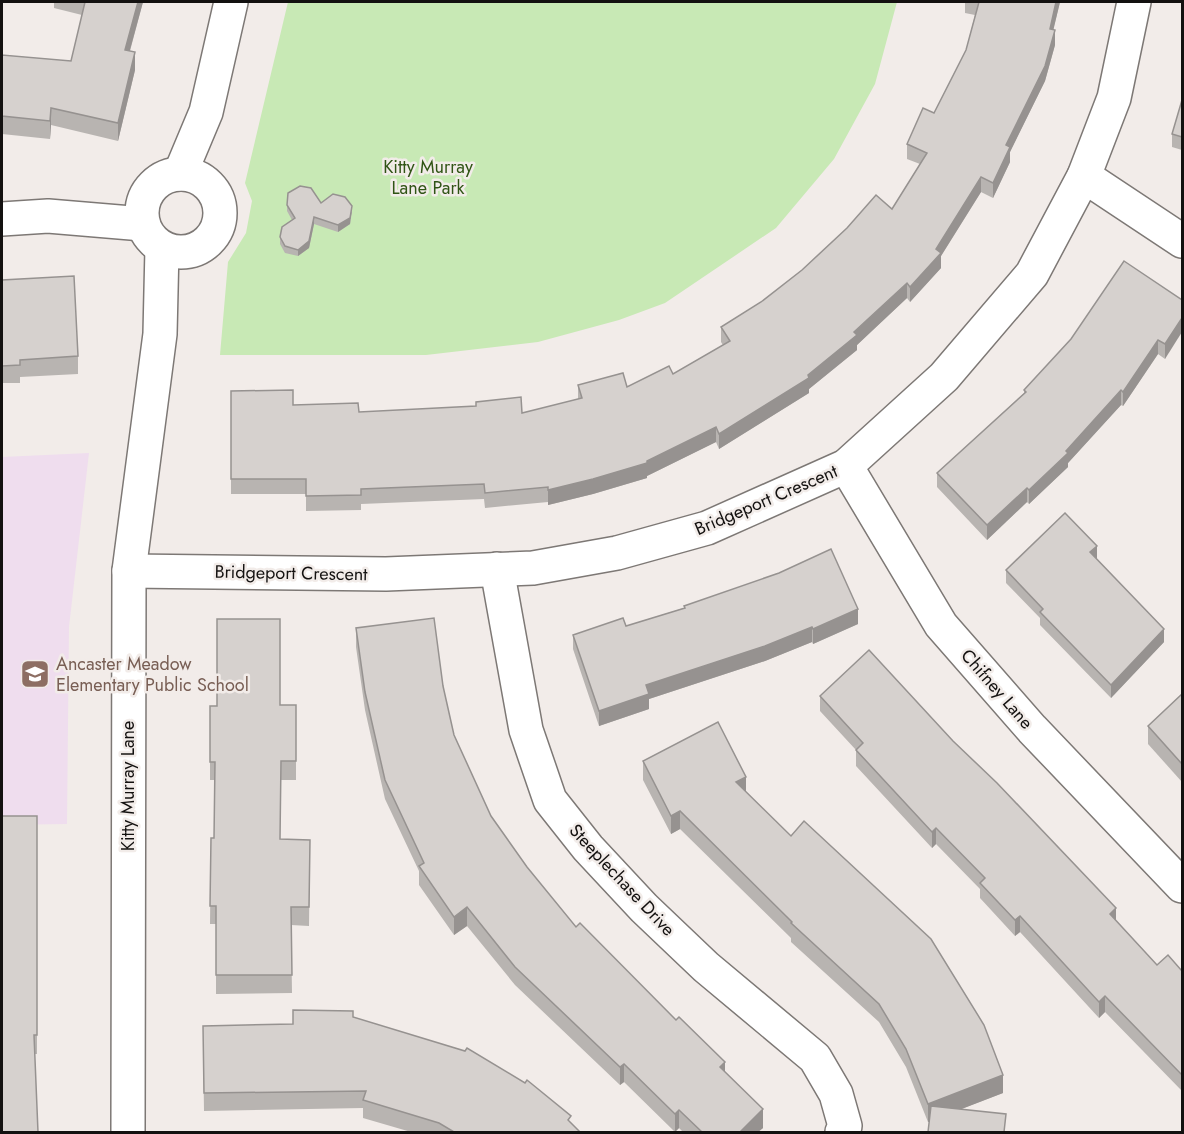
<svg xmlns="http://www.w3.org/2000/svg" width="1184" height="1134" font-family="Jost,sans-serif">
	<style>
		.education { fill: #efddee }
		.green { fill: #c8e9b5 }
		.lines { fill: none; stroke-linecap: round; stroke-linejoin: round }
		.minor-casing { stroke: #7d7875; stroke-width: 36 }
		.minor { stroke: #fff; stroke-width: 33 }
		.wall { fill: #b8b4b1 }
		.shaded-wall { fill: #969290 }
		.building { fill: #d6d1ce; stroke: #969290; stroke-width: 1.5 }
		.labels { text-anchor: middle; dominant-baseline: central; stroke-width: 5; stroke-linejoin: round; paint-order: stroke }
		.park-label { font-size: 18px; fill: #305415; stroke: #f2ece9 }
		.street-label { font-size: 18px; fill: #131110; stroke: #f2ece9 }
		.education-label { font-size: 18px; fill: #785e54; stroke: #f2ece9; text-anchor: start }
	</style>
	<rect width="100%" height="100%" fill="#f2ece9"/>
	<!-- education -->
	<polygon class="education" points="89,453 69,627 67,824 2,825 2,457"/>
	<!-- green -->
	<polygon class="green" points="288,2 897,2 875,84 834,159 776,228 665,303 619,320 538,342 426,355 220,355 228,262 246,233 252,201 245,183"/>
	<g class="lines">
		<!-- minor casing -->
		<g class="minor-casing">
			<g id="minor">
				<circle cx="181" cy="213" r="39"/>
				<polyline points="180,174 206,112 231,2"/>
				<polyline points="1084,176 1182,241"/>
				<polyline points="2,219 48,216 143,224"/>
				<polyline points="846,466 941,625 1032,729 1182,886"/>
				<polyline points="497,569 526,730 550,800 588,848 644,908 706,967 815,1058 836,1094 845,1126 842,1132"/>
				<polyline points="129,571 386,574 533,568 617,553 707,528 846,466 944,377 1032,274 1084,176 1114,98 1134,2"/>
				<polyline points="128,1132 129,571 160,334 162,248"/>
			</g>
		</g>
		<!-- minor -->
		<use href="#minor" class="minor"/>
	</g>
	<!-- wall -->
	<g class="wall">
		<polygon points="54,2 143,2 130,51 135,70 118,141 51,125 50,139 2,134 2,55 71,61 82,15 54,8"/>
		<polygon points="965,2 1060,2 1053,30 1055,45 1045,81 1010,152 1010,162 993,198 981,192 941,256 941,268 910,302 907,298 857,345 857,350 809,389 809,393 719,449 716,442 647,476 647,478 593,494 548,505 548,502 485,508 484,499 361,504 361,510 306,511 306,494 231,494 231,391 293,405 359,412 522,413 578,399 578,385 627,387 673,374 723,345 721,342 721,327 761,302 892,209 920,164 907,159 907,144 934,113 966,50 975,15 965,13"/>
		<polygon points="1182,100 1182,150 1172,147 1172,134"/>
		<polygon points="321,203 352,212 350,224 338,232 314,224 309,248 298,256 285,253 280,244 280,237 292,220 287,211 287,205"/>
		<polygon points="2,280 78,356 78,374 20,377 20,383 2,383"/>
		<polygon points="1182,300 1165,359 1158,354 1123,406 1121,405 1068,463 1068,467 1029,504 1027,502 987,540 937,487 937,473 1024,393 1024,390"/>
		<polygon points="1182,398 1182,415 1181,414 1181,399"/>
		<polygon points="1096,559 1164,642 1111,698 1040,625 1040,618 1006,583 1006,570"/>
		<polygon points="684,606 858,624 813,644 812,642 765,661 649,699 649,709 599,726 573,649 573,635 626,626 684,608"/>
		<polygon points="356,628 443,686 454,735 491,816 527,867 576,927 725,1072 763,1128 758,1132 683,1132 679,1128 675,1132 624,1082 620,1085 515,985 467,926 454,935 419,885 419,871 385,799 365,710 356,647"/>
		<polygon points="1182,694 1182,782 1148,744 1148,726"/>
		<polygon points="820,696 1116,921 1157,965 1182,971 1182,1091 1105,1012 1099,1018 1020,932 1015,936 980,898 980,889 936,844 932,848 856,766 856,750 820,711"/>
		<polygon points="296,705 296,780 281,780 280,839 310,840 309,926 291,925 292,993 216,994 216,924 210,924 211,838 214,838 215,780 210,780 210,706"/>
		<polygon points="643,761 746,792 1003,1093 961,1109 1006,1132 929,1122 928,1122 906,1067 879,1022 791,942 791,938 680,829 671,834 643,780"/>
		<polygon points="37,816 37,1054 35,1054 2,1132"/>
		<polygon points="353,1017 571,1123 580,1132 411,1132 363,1118 363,1108 204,1111 203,1044 293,1024"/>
	</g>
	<!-- shaded-wall -->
	<g class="shaded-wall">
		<polygon points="138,2 143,2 125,68 125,50"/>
		<polygon points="1056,2 1060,2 1050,44 1050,29"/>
		<polygon points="1055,30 1055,45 1045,81 1010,152 1010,162 993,198 993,183 1006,145"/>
		<polygon points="135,52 135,70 118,141 118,123"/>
		<polygon points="51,108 51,125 50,139 50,121"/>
		<polygon points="981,177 981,192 941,256 941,268 910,302 910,287 936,249"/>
		<polygon points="352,206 350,224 338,232 338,225"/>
		<polygon points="314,217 314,224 309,248 298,256 298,250"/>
		<polygon points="907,283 907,298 857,345 857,350 809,389 809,393 719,449 719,434 808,375"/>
		<polygon points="1182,318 1182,332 1165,359 1165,344"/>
		<polygon points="1158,340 1158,354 1123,406 1123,392"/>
		<polygon points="1121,390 1121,405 1068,463 1068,467 1029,504 1029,490"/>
		<polygon points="716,427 716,442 647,476 647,478 593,494 548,505 548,490 647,461"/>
		<polygon points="1027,488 1027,502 987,540 987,525"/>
		<polygon points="1097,546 1097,559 1090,552"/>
		<polygon points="858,609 858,624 813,644 813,629"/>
		<polygon points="812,627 812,642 765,661 649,699 649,709 599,726 599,711 646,685"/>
		<polygon points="1164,629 1164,642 1111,698 1111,685"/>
		<polygon points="746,777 746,795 736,782"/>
		<polygon points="680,811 680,829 671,834 671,816"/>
		<polygon points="936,828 936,844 932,848 932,832"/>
		<polygon points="467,907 467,926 454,935 454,917"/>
		<polygon points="1116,908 1116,924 1110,914"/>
		<polygon points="1020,916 1020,932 1015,936 1015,920"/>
		<polygon points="1105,996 1105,1012 1099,1018 1099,1002"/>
		<polygon points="725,1062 725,1081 720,1067"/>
		<polygon points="624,1064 624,1082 620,1085 620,1067"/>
		<polygon points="1003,1075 1003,1093 928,1122 928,1104"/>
		<polygon points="763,1109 763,1128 758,1132 740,1132"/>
		<polygon points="679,1110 679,1128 675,1132 675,1114"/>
	</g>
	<!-- building -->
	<g class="building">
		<polygon points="85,2 138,2 125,50 135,52 118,123 51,108 50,121 2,116 2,55 71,61"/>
		<polygon points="979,2 1056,2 1050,29 1055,30 1045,66 1006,145 1010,147 993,183 981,177 936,249 941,253 910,287 907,283 854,332 857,335 808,375 809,378 719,434 716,427 647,461 647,463 593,479 548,490 548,487 485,493 484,484 361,489 361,495 306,496 306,479 231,479 231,391 293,390 293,405 358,403 359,412 476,406 476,402 521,397 522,413 582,398 578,385 623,373 627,387 669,366 673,374 730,341 721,327 761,302 802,270 847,228 876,195 892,209 927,153 907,144 923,108 934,113 966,50"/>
		<polygon points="1182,100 1182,137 1172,134"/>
		<polygon points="300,186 311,188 321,203 333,194 345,197 352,206 350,218 338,225 314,217 309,241 298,250 285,246 280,237 282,227 295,218 287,205 288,193"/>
		<polygon points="1124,261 1182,300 1182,318 1165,344 1158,340 1123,392 1121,390 1066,451 1068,453 1029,490 1027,488 987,525 937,473 1026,392 1024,390 1071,339"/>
		<polygon points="74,276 78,356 20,360 20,365 2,366 2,280"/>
		<polygon points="1065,513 1097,546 1090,552 1164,629 1111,685 1040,612 1043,609 1006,570"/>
		<polygon points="831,549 858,609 813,629 812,627 765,646 646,685 649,694 599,711 573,635 623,618 626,626 685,608 684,606 779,573"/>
		<polygon points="434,618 443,686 454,735 491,816 527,867 576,927 580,923 676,1020 679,1017 725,1062 720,1067 763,1109 740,1132 702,1132 679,1110 675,1114 624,1064 620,1067 515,967 467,907 454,917 419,866 424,863 385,780 365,692 356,628"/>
		<polygon points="217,619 280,619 280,705 296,705 296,761 281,761 280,839 310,840 309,907 291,907 292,975 216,975 216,906 210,906 211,838 214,838 215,762 210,762 210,706 217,706"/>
		<polygon points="869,650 953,741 997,783 1116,908 1110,914 1157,965 1168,955 1182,971 1182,1075 1105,996 1099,1002 1020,916 1015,920 980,883 985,878 936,828 932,832 856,750 863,743 820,696"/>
		<polygon points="1182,694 1182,764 1148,726"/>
		<polygon points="718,722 746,777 736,782 791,836 804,821 931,939 984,1025 1003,1075 928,1104 906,1049 879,1004 791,923 792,922 680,811 671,816 643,761"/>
		<polygon points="2,816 37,816 37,1035 34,1035 38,1132 2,1132"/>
		<polygon points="293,1010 353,1011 353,1017 465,1051 467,1048 525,1083 527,1080 571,1116 568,1120 580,1132 454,1132 439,1123 363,1100 366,1091 204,1093 203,1026 293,1024"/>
		<polygon points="931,1106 1006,1114 1004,1132 928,1132"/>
	</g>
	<!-- icons -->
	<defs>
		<g id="school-square" transform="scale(1.5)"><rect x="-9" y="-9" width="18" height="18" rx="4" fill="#8d6e63" stroke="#f2ece9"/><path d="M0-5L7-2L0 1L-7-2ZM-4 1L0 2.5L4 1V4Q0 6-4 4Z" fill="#fff"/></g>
	</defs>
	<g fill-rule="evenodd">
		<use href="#school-square" x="35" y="674"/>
	</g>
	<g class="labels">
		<!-- park labels -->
		<g class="park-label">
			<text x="428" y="167">Kitty Murray<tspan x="428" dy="21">Lane Park</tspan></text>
		</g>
		<!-- street labels -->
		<g class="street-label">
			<text transform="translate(766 500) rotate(-23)">Bridgeport Crescent</text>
			<text transform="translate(291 573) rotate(1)">Bridgeport Crescent</text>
			<text transform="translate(997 689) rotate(49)">Chifney Lane</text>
			<text transform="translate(128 786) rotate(-90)">Kitty Murray Lane</text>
			<text transform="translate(622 880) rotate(47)">Steeplechase Drive</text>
		</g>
		<!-- education labels -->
		<g class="education-label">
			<text x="56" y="664">Ancaster Meadow<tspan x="56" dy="21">Elementary Public School</tspan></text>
		</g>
	</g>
	<!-- border -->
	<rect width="1184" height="1134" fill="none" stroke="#131110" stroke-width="6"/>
</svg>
